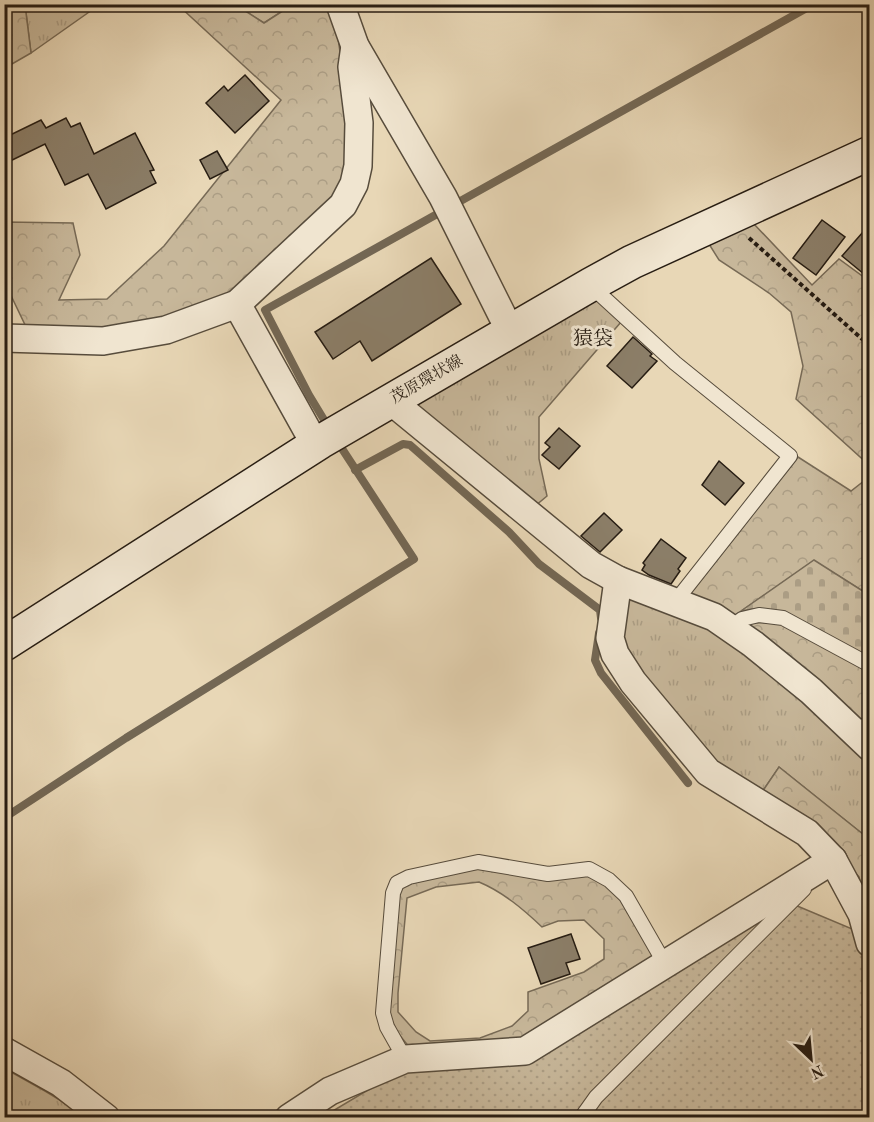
<svg xmlns="http://www.w3.org/2000/svg" width="874" height="1122" font-family="'Old Standard TT','Noto Serif JP',serif">
	<style>
		.grass { fill: url(#grass-tufts); stroke: #776a56; stroke-width: 1.5 }
		.forest { fill: url(#forest-crowns); stroke: #776a56; stroke-width: 1.5; fill-rule: evenodd }
		.cemetery { fill: url(#cemetery-stones); stroke: #776a56; stroke-width: 1.5 }
		.park { fill: url(#park-dots); stroke: #776a56; stroke-width: 1.5 }
		.lines { fill: none; stroke-linecap: round; stroke-linejoin: round }
		.stream { stroke: #736754; stroke-width: 8 }
		.building { fill: #8b7e68; stroke: #271d13; stroke-width: 1.5 }
		.lane-casing { stroke: #574c3c; stroke-width: 16 }
		.street-casing { stroke: #574c3c; stroke-width: 30 }
		.secondary-casing { stroke: #271d13; stroke-width: 36 }
		.path { stroke: #271d13; stroke-width: 4; stroke-dasharray: 4.5 3; stroke-linecap: butt }
		.lane { stroke: #f0e5d0; stroke-width: 14 }
		.street { stroke: #f0e5d0; stroke-width: 27 }
		.secondary { stroke: #f0e5d0; stroke-width: 33 }
		.labels { text-anchor: middle; dominant-baseline: central; stroke-width: 6; stroke-linejoin: round; paint-order: stroke }
		.street-label { font-size: 16px; fill: #271d13; stroke: #f0e5d0 }
		.quarter-label { font-size: 20px; fill: #271d13; stroke: #f0e5d0 }
	</style>
	<defs>
		<pattern id="grass-tufts" width="24" height="20" patternUnits="userSpaceOnUse" patternTransform="scale(1.5)"><rect width="24" height="20" fill="#c7b79a"/><path d="M3 7l-1-3M5 7V3M7 7l1-3M15 17l-1-3M17 17v-4M19 17l1-3" fill="none" stroke="#ab9d84"/></pattern>
		<pattern id="forest-crowns" width="20" height="18" patternUnits="userSpaceOnUse" patternTransform="scale(1.5)"><rect width="20" height="18" fill="#c7b79a"/><path d="M2 6a3 3 0 1 1 6 0M12 15a3 3 0 1 1 6 0" fill="none" stroke="#ab9d84"/></pattern>
		<pattern id="cemetery-stones" width="16" height="16" patternUnits="userSpaceOnUse" patternTransform="scale(1.5)"><rect width="16" height="16" fill="#c7b79a"/><path d="M2 7V4a2 2 0 0 1 4 0v3zM10 15v-3a2 2 0 0 1 4 0v3z" fill="#ab9d84"/></pattern>
		<pattern id="park-dots" width="8" height="8" patternUnits="userSpaceOnUse" patternTransform="scale(1.5)"><rect width="8" height="8" fill="#c7b79a"/><path d="M2 2h.1M6 6h.1" fill="none" stroke="#ab9d84" stroke-width="1.8" stroke-linecap="round"/></pattern>
	</defs>
	<rect width="100%" height="100%" fill="#e8d7b6"/>
	<filter id="stains"><feTurbulence type="fractalNoise" baseFrequency=".00333" numOctaves="4"/><feColorMatrix values="0 0 0 0 .2 0 0 0 0 .09 0 0 0 0 .02 0 0 0 .5 -.17"/></filter>
	<radialGradient id="worn" r=".72"><stop offset=".6" stop-color="#630" stop-opacity="0"/><stop offset="1" stop-color="#630" stop-opacity=".3"/></radialGradient>
	<!-- grass -->
	<g class="grass">
		<polygon points="25,4 99,5 31,53"/>
		<polygon points="236,5 292,5 264,23"/>
		<polygon points="594,297 621,322 539,417 539,459 547,496 535,506 411,404"/>
		<polygon points="623,595 715,625 869,757 869,839 779,767 760,795 710,763 630,665 617,638"/>
		<polygon points="4,1068 45,1091 88,1117 5,1117"/>
	</g>
	<!-- forest -->
	<g class="forest">
		<polygon points="4,5 25,5 31,53 12,64 5,55"/>
		<polygon points="178,5 236,5 264,23 292,5 329,5 335,17 346,94 347,188 235,299 107,334 28,331 5,283 5,222 73,223 80,255 59,300 107,299 164,246 281,100"/>
		<polygon points="753,223 812,285 839,259 869,281 869,465 796,399 803,366 791,312 769,293 719,260 709,244"/>
		<polygon points="798,457 851,491 869,477 869,595 814,561 728,620 686,599"/>
		<polygon points="783,622 869,670 869,715 861,721 740,626 750,623"/>
		<polygon points="779,767 869,839 869,915 859,877 813,829 760,795"/>
		<path d="M 476,867 L 541,880 L 587,874 L 613,888 L 656,959 L 517,1041 L 410,1048 L 397,1032 L 388,1011 L 398,891 L 405,884 ZM 479,882 C 503,892 523,909 542,927 L 558,921 L 584,920 L 604,939 L 604,959 L 584,972 L 528,992 L 528,1011 L 512,1026 L 480,1038 L 430,1041 L 416,1032 L 398,1012 L 398,993 L 407,898 L 436,887 Z"/>
	</g>
	<!-- cemetery -->
	<polygon class="cemetery" points="814,560 869,595 869,657 783,613 752,609 741,611"/>
	<!-- park -->
	<polygon class="park" points="783,900 857,931 869,976 869,1117 321,1118 398,1072 503,1066"/>
	<g class="lines">
		<!-- stream -->
		<g class="stream">
			<polyline points="329,428 309,395 265,310 814,4"/>
			<polyline points="355,470 403,444 410,445 509,532 539,564 600,610 601,618"/>
			<polyline points="599,633 595,660 601,673 688,783"/>
			<polyline points="4,818 126,738 414,559 337,441"/>
		</g>
	</g>
	<!-- building -->
	<g class="building">
		<polygon points="245,75 269,101 235,133 206,103 224,86 228,91"/>
		<polygon points="66,118 71,127 80,123 94,154 135,133 154,170 150,171 156,183 106,209 88,174 65,185 45,144 4,164 4,138 41,120 46,128"/>
		<polygon points="217,151 228,170 210,179 200,160"/>
		<polygon points="822,220 845,237 816,275 793,258"/>
		<polygon points="870,224 870,279 842,256"/>
		<polygon points="431,258 461,304 372,361 360,341 333,359 315,332"/>
		<polygon points="633,337 652,354 650,356 657,361 632,388 607,366"/>
		<polygon points="559,428 580,446 559,469 542,455 550,447 545,443"/>
		<polygon points="719,461 744,483 725,505 702,485"/>
		<polygon points="604,513 622,530 600,552 581,536"/>
		<polygon points="661,539 686,558 678,569 680,571 671,584 649,575 642,570 645,565 643,563"/>
		<polygon points="571,934 580,959 566,963 570,974 541,984 528,948"/>
	</g>
	<g class="lines">
		<!-- lane casing -->
		<g class="lane-casing">
			<g id="lane">
				<polyline points="591,286 675,363 790,456 675,602"/>
				<polyline points="730,628 742,619 759,615 783,618 870,665"/>
				<polyline points="856,735 870,721"/>
				<polyline points="405,1059 387,1027 383,1013 393,893 397,883 409,877 478,862 548,874 589,869 609,880 626,896 665,964"/>
				<polyline points="581,1118 596,1097 804,889"/>
			</g>
		</g>
		<!-- street casing -->
		<g class="street-casing">
			<g id="street">
				<polyline points="340,4 355,46 443,197 510,331"/>
				<polyline points="237,304 316,446"/>
				<polyline points="4,338 103,341 166,330 237,304 343,205 354,184 358,166 359,123 352,67 355,46"/>
				<polyline points="391,401 591,565 618,580 714,617 753,644 811,691 870,747"/>
				<polyline points="618,580 610,638 615,654 633,682 708,772 807,833 833,860 862,914 870,943"/>
				<polyline points="4,1051 61,1083 106,1118"/>
				<polyline points="289,1118 330,1091 405,1059 525,1051 833,860"/>
			</g>
		</g>
		<!-- secondary casing -->
		<g class="secondary-casing">
			<polyline id="secondary" points="4,644 320,442 590,285 632,262 870,153"/>
		</g>
		<!-- path -->
		<polyline class="path" points="749,238 870,346"/>
		<!-- lane -->
		<use href="#lane" class="lane"/>
		<!-- street -->
		<use href="#street" class="street"/>
		<!-- secondary -->
		<use href="#secondary" class="secondary"/>
	</g>
	<g class="labels">
		<!-- street labels -->
		<g class="street-label">
			<text transform="translate(427 380) rotate(-30)">茂原環状線</text>
		</g>
		<!-- quarter labels -->
		<g class="quarter-label">
			<text x="593" y="340">猿袋</text>
		</g>
	</g>
	<!-- margin -->
	<rect width="874" height="1122" fill="none" stroke="#e8d7b6" stroke-width="24"/>
	<rect x="6" y="6" width="862" height="1110" fill="none" stroke="#271d13" stroke-width="3"/>
	<rect x="12" y="12" width="850" height="1098" fill="none" stroke="#271d13" stroke-width="1.5"/>
	<!-- north arrow -->
	<g transform="translate(811 1059) rotate(154)" stroke="#f0e5d0" stroke-width="4.5" paint-order="stroke">
	<path d="M0-4.5L10 22L0 15L-10 22Z" fill="#271d13"/>
	<text y="-9" font-size="16" font-weight="bold" text-anchor="middle" fill="#271d13">N</text>
	</g>
	<rect width="100%" height="100%" filter="url(#stains)"/>
	<rect width="100%" height="100%" fill="url(#worn)"/>
</svg>
